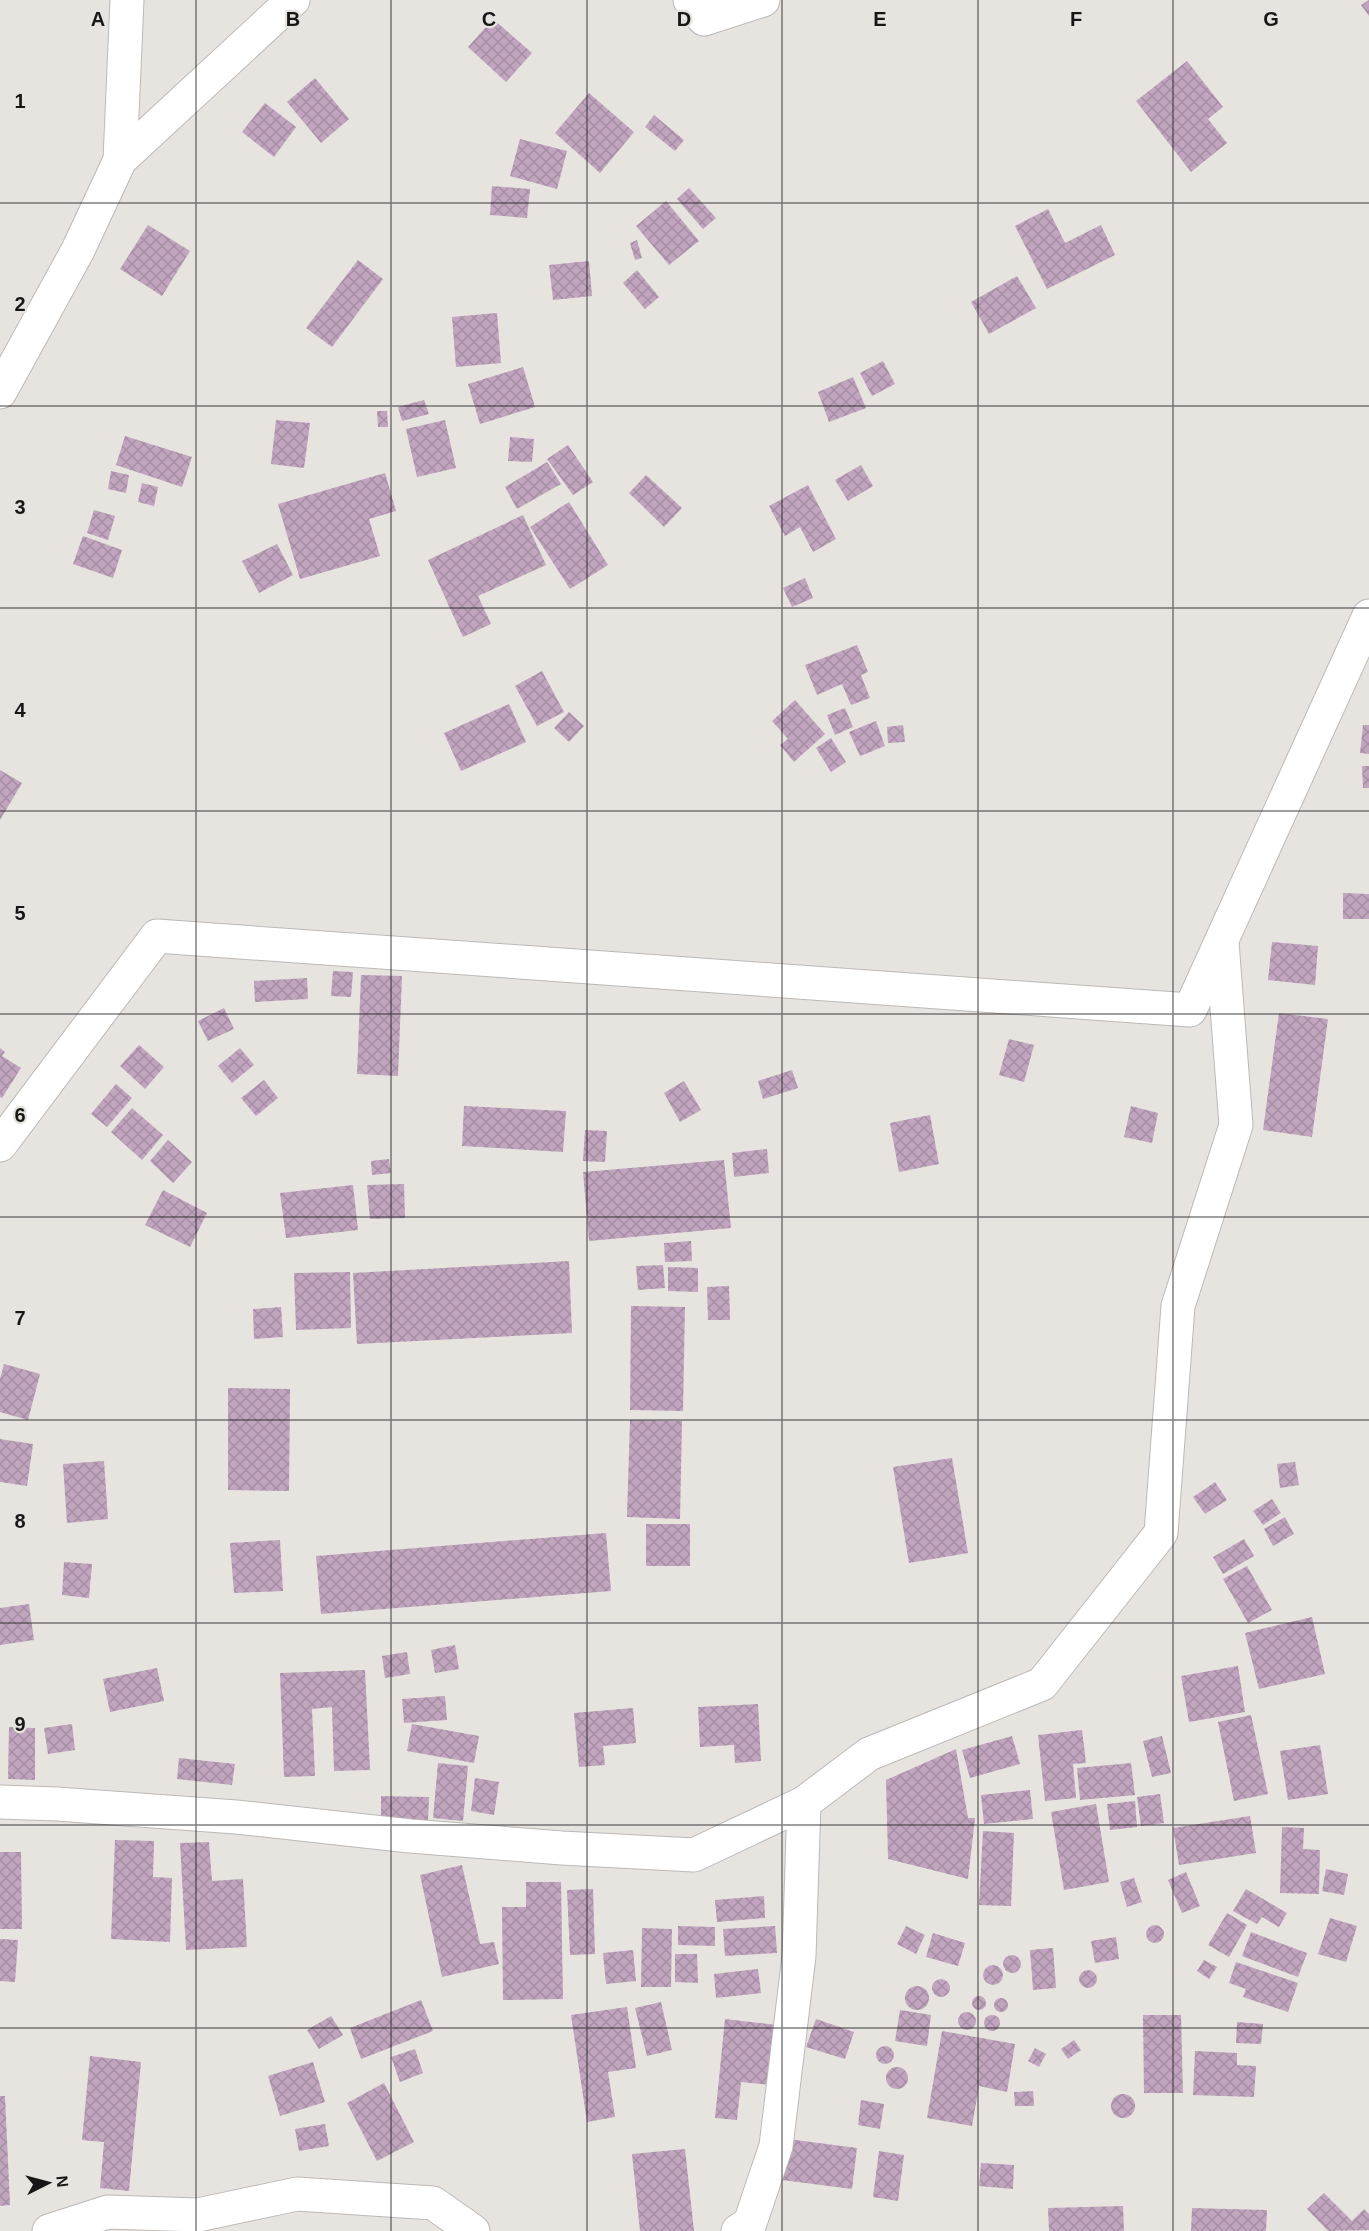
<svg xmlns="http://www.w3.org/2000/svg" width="1369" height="2231" font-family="Arial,sans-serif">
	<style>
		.building { fill: url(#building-cross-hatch) }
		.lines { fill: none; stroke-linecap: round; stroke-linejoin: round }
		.minor-casing { stroke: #bcb9b6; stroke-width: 35 }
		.minor { stroke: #fff; stroke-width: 33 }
		.grid { fill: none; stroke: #181716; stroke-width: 1.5; stroke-opacity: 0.55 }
		.grid-label { font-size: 20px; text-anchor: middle; font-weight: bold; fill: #181716; stroke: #e7e4e0; stroke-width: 4.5; stroke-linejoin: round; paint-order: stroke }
	</style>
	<defs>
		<pattern id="building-cross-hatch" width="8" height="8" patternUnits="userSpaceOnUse" patternTransform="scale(1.5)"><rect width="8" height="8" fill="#c1a5be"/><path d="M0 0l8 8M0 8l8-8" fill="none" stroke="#a58da3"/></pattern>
	</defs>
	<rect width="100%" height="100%" fill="#e7e4e0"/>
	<!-- building -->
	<g class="building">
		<polygon points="1369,0 1369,16 1361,5"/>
		<polygon points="493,19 532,53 506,82 468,47"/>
		<polygon points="1187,61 1223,107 1208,119 1227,143 1191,172 1136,101"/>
		<polygon points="315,78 349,119 321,143 287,102"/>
		<polygon points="589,93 634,132 600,173 555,133"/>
		<polygon points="265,103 296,127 274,157 242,132"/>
		<polygon points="654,115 684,140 675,151 645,127"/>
		<polygon points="520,139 567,151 557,189 510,176"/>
		<polygon points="492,186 530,189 527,218 490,215"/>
		<polygon points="689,188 716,218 703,229 677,199"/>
		<polygon points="666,201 699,241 669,265 636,226"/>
		<polygon points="1048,209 1065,243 1101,225 1115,255 1047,289 1015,226"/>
		<polygon points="148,225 190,251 162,296 120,269"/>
		<polygon points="637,240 642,258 635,260 630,243"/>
		<polygon points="358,260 383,279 332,347 306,328"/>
		<polygon points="589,261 592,296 553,300 549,265"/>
		<polygon points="637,270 659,297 645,309 623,283"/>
		<polygon points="1017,276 1036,308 989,334 971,302"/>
		<polygon points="497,313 501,363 456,367 452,317"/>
		<polygon points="883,361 895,384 872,396 860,373"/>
		<polygon points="523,367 535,407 480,424 468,384"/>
		<polygon points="853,377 866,408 829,422 818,392"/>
		<polygon points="424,400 429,414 402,421 398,407"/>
		<polygon points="377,411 387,411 388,427 378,427"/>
		<polygon points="276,420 310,423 304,468 271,464"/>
		<polygon points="445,420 456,468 417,477 406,429"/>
		<polygon points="125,436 192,457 182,487 116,465"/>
		<polygon points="510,437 534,439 532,462 508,461"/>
		<polygon points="568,445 593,482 573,495 547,459"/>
		<polygon points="547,462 561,484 517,509 505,487"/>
		<polygon points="861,465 873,486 848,501 835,480"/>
		<polygon points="111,471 129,475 126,493 108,489"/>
		<polygon points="385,473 396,511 369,519 380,556 300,579 278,504"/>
		<polygon points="646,475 682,508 664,527 629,493"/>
		<polygon points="142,483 158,487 154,506 138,502"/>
		<polygon points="808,485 836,539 813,552 800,527 785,536 769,506"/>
		<polygon points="569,502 608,565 570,589 530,527"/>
		<polygon points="94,510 115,516 108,540 87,533"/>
		<polygon points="523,515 546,565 478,596 491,624 463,637 428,560"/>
		<polygon points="83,536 122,550 113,578 73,564"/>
		<polygon points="277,544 293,575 259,593 242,561"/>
		<polygon points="805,578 813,598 792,607 783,588"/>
		<polygon points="857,645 868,672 861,675 870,698 851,705 842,684 817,695 805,665"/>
		<polygon points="542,671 564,712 537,726 515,686"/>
		<polygon points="795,700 825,734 794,762 780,745 788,739 772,721"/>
		<polygon points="509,704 526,742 461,771 444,733"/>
		<polygon points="845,708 853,727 835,735 827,715"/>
		<polygon points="569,712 584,726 569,742 554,728"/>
		<polygon points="876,721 885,746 860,756 849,732"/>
		<polygon points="903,725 905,742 888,743 887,727"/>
		<polygon points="1363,725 1369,725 1369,754 1360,753"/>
		<polygon points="831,738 846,762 831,772 816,748"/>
		<polygon points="1362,766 1369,766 1369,788 1363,788"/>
		<polygon points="0,770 22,783 0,820"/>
		<polygon points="1343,893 1369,894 1369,919 1343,919"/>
		<polygon points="1272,942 1318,946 1315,985 1268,980"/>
		<polygon points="333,971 353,972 351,997 331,996"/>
		<polygon points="361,975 402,976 398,1076 357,1074"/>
		<polygon points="307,978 308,999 255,1002 254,981"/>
		<polygon points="224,1008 234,1029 208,1041 198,1021"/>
		<polygon points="1279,1013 1328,1019 1312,1137 1263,1130"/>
		<polygon points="1009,1039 1034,1045 1024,1082 999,1075"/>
		<polygon points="139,1045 164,1067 145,1089 120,1066"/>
		<polygon points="0,1048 5,1052 2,1056 21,1068 2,1098 0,1097"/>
		<polygon points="240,1048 254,1065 232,1083 218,1066"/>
		<polygon points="792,1070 798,1088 763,1099 758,1081"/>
		<polygon points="264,1080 278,1098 256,1116 241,1098"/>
		<polygon points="684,1081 701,1110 680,1122 664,1093"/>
		<polygon points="116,1084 132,1098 107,1127 91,1114"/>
		<polygon points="464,1106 566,1111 563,1152 462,1146"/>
		<polygon points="1131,1106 1158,1113 1152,1143 1124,1137"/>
		<polygon points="132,1108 163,1135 142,1160 111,1132"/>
		<polygon points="930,1115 939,1164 899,1172 890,1123"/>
		<polygon points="585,1130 607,1131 605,1162 583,1161"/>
		<polygon points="168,1140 192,1162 173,1183 150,1161"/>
		<polygon points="767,1149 769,1173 734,1177 732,1153"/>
		<polygon points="389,1159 391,1173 372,1175 371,1161"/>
		<polygon points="724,1160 731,1228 589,1241 583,1172"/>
		<polygon points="404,1184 405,1218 370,1219 367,1185"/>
		<polygon points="353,1185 358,1230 286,1238 280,1193"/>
		<polygon points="163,1190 207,1213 190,1247 145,1225"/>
		<polygon points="691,1241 692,1261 665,1262 664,1243"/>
		<polygon points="569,1261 572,1333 357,1344 353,1273"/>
		<polygon points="663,1265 665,1288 638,1290 636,1266"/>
		<polygon points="668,1267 698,1268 698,1292 668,1291"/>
		<polygon points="350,1272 351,1328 296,1330 294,1273"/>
		<polygon points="729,1286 730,1320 708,1320 707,1287"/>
		<polygon points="631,1306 685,1307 683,1411 630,1410"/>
		<polygon points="281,1307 283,1337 254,1339 253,1309"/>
		<polygon points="4,1364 40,1374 28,1420 0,1412 0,1379"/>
		<polygon points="228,1388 290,1389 289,1491 228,1490"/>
		<polygon points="630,1420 682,1421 680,1519 627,1517"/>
		<polygon points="0,1439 33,1444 27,1486 0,1482"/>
		<polygon points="952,1458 968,1553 909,1563 893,1467"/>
		<polygon points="104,1461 108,1519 67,1523 63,1464"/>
		<polygon points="1295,1462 1299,1485 1280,1488 1277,1464"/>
		<polygon points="1215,1482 1227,1500 1205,1514 1193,1497"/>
		<polygon points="1272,1499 1281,1513 1263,1525 1253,1511"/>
		<polygon points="1285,1517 1294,1534 1273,1546 1264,1529"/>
		<rect x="646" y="1524" width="44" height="42"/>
		<polygon points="606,1533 611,1591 321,1614 316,1556"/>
		<polygon points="1244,1539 1254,1556 1223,1574 1213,1557"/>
		<polygon points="280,1540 283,1591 234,1593 230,1543"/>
		<polygon points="64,1562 92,1564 89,1598 62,1595"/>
		<polygon points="1247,1566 1272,1610 1248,1623 1223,1579"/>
		<polygon points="29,1604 34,1640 0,1645 0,1608"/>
		<polygon points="1312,1617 1325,1674 1259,1689 1245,1633"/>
		<polygon points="455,1645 459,1669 435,1673 431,1650"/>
		<polygon points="407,1652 410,1674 385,1678 382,1656"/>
		<polygon points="1238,1666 1245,1712 1189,1722 1181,1676"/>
		<polygon points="157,1668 164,1701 110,1712 103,1679"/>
		<polygon points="365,1670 370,1770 334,1771 332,1707 312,1709 315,1776 284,1777 280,1673"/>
		<polygon points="445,1696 447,1720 404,1723 402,1699"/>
		<polygon points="758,1704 761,1761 735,1763 734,1745 700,1747 698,1707"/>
		<polygon points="633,1708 636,1743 603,1746 605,1765 579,1767 574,1713"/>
		<polygon points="1251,1715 1268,1794 1234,1801 1218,1722"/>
		<polygon points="72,1724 75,1750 48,1754 44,1728"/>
		<polygon points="412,1724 479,1736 474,1763 407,1751"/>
		<polygon points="9,1727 35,1728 35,1780 8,1779"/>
		<polygon points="1082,1730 1086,1763 1073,1764 1076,1798 1045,1801 1038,1735"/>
		<polygon points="1012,1736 1020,1764 970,1778 962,1750"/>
		<polygon points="1162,1736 1171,1773 1152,1777 1143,1741"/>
		<polygon points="1320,1745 1328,1794 1288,1800 1280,1751"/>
		<polygon points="956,1749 968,1818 975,1818 968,1879 888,1859 886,1780"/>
		<polygon points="179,1758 235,1764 232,1785 177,1779"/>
		<polygon points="438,1763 468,1766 463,1821 433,1818"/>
		<polygon points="1131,1763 1135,1795 1080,1800 1077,1768"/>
		<polygon points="475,1778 499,1782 494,1815 471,1811"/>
		<polygon points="1030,1790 1033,1819 984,1824 981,1795"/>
		<polygon points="1160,1794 1164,1823 1141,1826 1137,1797"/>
		<polygon points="381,1796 429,1797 428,1822 381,1820"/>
		<polygon points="1135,1801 1137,1827 1110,1830 1107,1804"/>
		<polygon points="1096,1804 1109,1882 1064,1890 1051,1812"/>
		<polygon points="1250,1816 1256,1853 1179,1865 1173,1828"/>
		<polygon points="1282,1827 1304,1828 1303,1849 1320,1850 1319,1894 1280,1893"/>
		<polygon points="983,1831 1014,1833 1011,1906 979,1905"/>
		<polygon points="115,1840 154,1841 153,1877 172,1878 170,1942 111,1939"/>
		<polygon points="209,1842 212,1881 243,1879 247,1947 186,1950 180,1843"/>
		<polygon points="0,1852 21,1852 22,1929 0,1929"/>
		<polygon points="462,1865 480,1944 494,1942 499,1964 442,1977 420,1875"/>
		<polygon points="1326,1869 1348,1874 1344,1895 1322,1891"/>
		<polygon points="1186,1872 1200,1906 1182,1913 1168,1880"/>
		<polygon points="1134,1878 1142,1902 1127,1907 1120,1882"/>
		<polygon points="526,1882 561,1882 563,1999 503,2000 502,1907 526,1907"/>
		<polygon points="593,1889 595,1954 570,1955 567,1890"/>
		<polygon points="1246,1889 1287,1913 1279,1927 1262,1917 1257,1924 1233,1911"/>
		<polygon points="764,1896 765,1918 717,1922 715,1900"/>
		<polygon points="1227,1913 1247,1925 1229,1957 1208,1945"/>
		<polygon points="1330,1918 1357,1926 1346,1962 1318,1954"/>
		<circle cx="1155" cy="1934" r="9"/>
		<polygon points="678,1926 715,1927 715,1946 678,1945"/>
		<polygon points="775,1926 777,1953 725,1956 723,1929"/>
		<polygon points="906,1926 925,1935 916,1954 897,1944"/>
		<polygon points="642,1928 672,1929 671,1987 641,1987"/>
		<polygon points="1251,1932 1307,1953 1298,1977 1242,1956"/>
		<polygon points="933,1933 965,1943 958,1966 926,1957"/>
		<polygon points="1116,1937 1119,1959 1095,1963 1091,1941"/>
		<polygon points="0,1939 18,1940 15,1982 0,1981"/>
		<polygon points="1053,1948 1056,1988 1033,1990 1030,1950"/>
		<polygon points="633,1950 636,1981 606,1984 603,1953"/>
		<polygon points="675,1954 697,1954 698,1983 675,1982"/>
		<circle cx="1012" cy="1964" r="9"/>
		<polygon points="1204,1960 1217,1967 1209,1979 1197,1971"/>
		<polygon points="1236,1962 1298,1983 1288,2012 1243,1997 1246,1989 1229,1983"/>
		<circle cx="993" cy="1975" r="10"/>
		<polygon points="758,1969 761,1993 716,1998 714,1974"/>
		<circle cx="1088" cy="1979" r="9"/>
		<circle cx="941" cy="1988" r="9"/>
		<circle cx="917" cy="1998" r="12"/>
		<circle cx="979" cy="2003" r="7"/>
		<circle cx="1001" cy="2005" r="7"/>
		<polygon points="421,2000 433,2031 361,2059 350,2028"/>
		<polygon points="661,2002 672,2050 647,2056 635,2008"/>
		<polygon points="627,2007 636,2068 608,2072 615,2117 587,2122 571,2015"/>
		<polygon points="900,2010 931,2015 927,2046 895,2041"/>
		<circle cx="967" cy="2021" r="9"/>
		<circle cx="992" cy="2023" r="8"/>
		<polygon points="1143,2015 1181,2015 1183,2093 1144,2093"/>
		<polygon points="331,2016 343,2035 319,2049 307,2030"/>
		<polygon points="725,2019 777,2025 772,2085 741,2082 737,2120 715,2118"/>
		<polygon points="816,2019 854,2032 845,2059 806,2047"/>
		<polygon points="1237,2022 1263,2024 1261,2044 1236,2043"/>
		<polygon points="942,2031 1015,2044 1007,2092 979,2086 972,2126 927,2118"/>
		<polygon points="1074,2040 1081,2050 1068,2059 1061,2049"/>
		<circle cx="885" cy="2055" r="9"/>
		<polygon points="1035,2048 1046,2054 1039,2067 1028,2061"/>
		<polygon points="415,2049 423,2073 400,2082 391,2057"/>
		<polygon points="1195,2051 1237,2053 1237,2065 1256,2066 1254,2097 1193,2095"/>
		<polygon points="90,2056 141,2062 129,2191 100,2188 104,2142 82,2140"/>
		<polygon points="313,2062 325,2102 280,2116 268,2076"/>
		<circle cx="897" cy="2078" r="11"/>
		<polygon points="384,2083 414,2142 377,2161 347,2103"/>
		<polygon points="1033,2091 1034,2106 1015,2106 1014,2092"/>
		<circle cx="1123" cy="2106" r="12"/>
		<polygon points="0,2096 5,2096 10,2205 0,2206"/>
		<polygon points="861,2100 884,2104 880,2129 858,2125"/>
		<polygon points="325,2124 329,2146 299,2151 295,2129"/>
		<polygon points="788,2139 857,2148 852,2189 782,2180"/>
		<polygon points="685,2149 694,2231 640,2231 632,2154"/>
		<polygon points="879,2151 904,2155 898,2201 873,2197"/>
		<polygon points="981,2163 1014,2165 1013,2189 979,2186"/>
		<polygon points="1324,2193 1352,2221 1364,2209 1369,2214 1369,2230 1328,2231 1307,2209"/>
		<polygon points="1123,2206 1124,2231 1049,2231 1048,2208"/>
		<polygon points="1192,2208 1267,2210 1266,2231 1191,2231"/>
	</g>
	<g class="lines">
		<!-- minor casing -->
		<g class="minor-casing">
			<g id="minor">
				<polyline points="690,0 704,19 763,0"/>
				<polyline points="120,160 293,0"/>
				<polyline points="0,392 78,250 120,160 127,0"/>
				<polyline points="0,1145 157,936 1190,1010 1369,616"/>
				<polyline points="0,1802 57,1804 236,1817 410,1836 562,1848 694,1855 804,1803"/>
				<polyline points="49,2231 108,2212 198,2215 297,2194 433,2203 473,2231"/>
				<polyline points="738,2231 750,2223 776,2146 799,1956 804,1803 869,1754 1042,1684 1161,1533 1178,1306 1236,1125 1222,942"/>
			</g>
		</g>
		<!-- minor -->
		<use href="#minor" class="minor"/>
	</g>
	<!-- grid -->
	<path class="grid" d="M 196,0 L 196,2231M 391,0 L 391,2231M 587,0 L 587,2231M 782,0 L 782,2231M 978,0 L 978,2231M 1173,0 L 1173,2231M 0,203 L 1369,203M 0,406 L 1369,406M 0,608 L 1369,608M 0,811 L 1369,811M 0,1014 L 1369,1014M 0,1217 L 1369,1217M 0,1420 L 1369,1420M 0,1623 L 1369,1623M 0,1825 L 1369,1825M 0,2028 L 1369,2028"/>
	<g class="grid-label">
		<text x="98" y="26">A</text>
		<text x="293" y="26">B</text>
		<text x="489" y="26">C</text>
		<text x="684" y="26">D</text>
		<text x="880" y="26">E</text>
		<text x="1076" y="26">F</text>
		<text x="1271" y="26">G</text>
		<text x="20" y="108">1</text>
		<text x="20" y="311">2</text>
		<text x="20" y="514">3</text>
		<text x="20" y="717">4</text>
		<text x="20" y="920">5</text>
		<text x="20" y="1122">6</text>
		<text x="20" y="1325">7</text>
		<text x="20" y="1528">8</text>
		<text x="20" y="1731">9</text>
	</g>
	<!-- north arrow -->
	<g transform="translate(48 2183) rotate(84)" stroke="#e7e4e0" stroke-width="4.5" paint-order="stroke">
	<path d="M0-4.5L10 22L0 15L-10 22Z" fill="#181716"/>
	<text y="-9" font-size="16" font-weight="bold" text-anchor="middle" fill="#181716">N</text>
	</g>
</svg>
